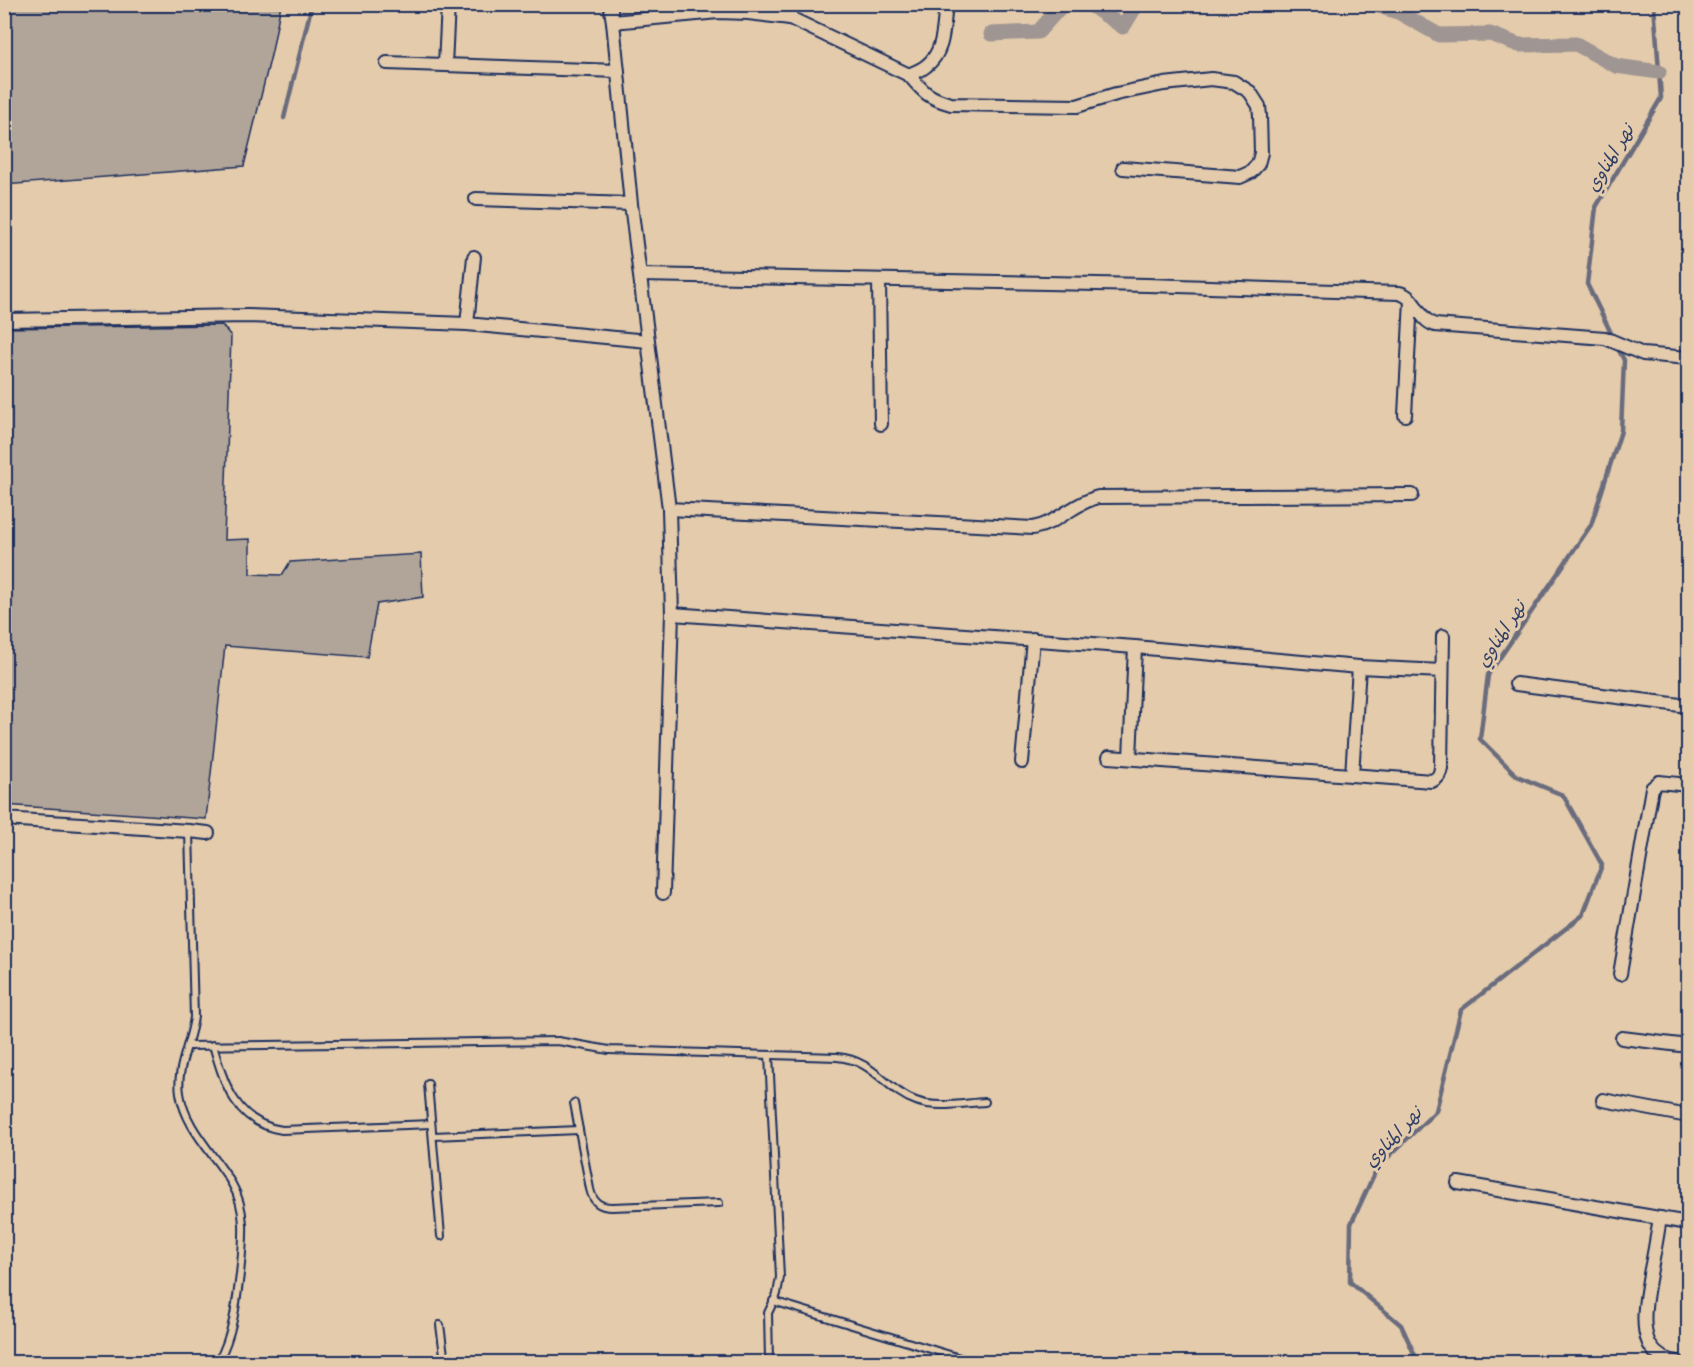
<svg xmlns="http://www.w3.org/2000/svg" width="1693" height="1367" font-family="'Shantell Sans','Playpen Sans Arabic',sans-serif">
	<style>
		.lines { fill: none; stroke-linecap: round; stroke-linejoin: round }
		.stream { stroke: #6a6c7d; stroke-width: 4.5 }
		.canal { stroke: #9f9592; stroke-width: 15 }
		.building { fill: #b1a498; stroke: #1b2f5e; stroke-width: 1.5 }
		.service-casing { stroke: #1b2f5e; stroke-width: 10 }
		.minor-casing { stroke: #1b2f5e; stroke-width: 16 }
		.service { stroke: #e3cbac; stroke-width: 6 }
		.minor { stroke: #e3cbac; stroke-width: 12 }
		.labels { text-anchor: middle; dominant-baseline: central; stroke-width: 6; stroke-linejoin: round; paint-order: stroke }
		.water-label { font-size: 18px; font-style: italic; fill: #2f3e66; stroke: #e3cbac }
	</style>
	<rect width="100%" height="100%" fill="#e3cbac"/>
	<filter id="ink" filterUnits="userSpaceOnUse"><feTurbulence type="fractalNoise" baseFrequency=".0167" numOctaves="2"/><feDisplacementMap in="SourceGraphic" scale="12" xChannelSelector="R" yChannelSelector="G"/><feConvolveMatrix kernelMatrix="1 2 1 2 8 2 1 2 1" color-interpolation-filters="sRGB"/></filter>
	<g filter="url(#ink)">
		<g class="lines">
			<!-- stream -->
			<g class="stream">
				<polyline points="284,118 312,4"/>
				<polyline points="1613,337 1587,284 1596,207 1661,98 1654,4"/>
				<polyline points="1418,1362 1401,1325 1350,1282 1351,1224 1377,1168 1436,1111 1461,1010 1583,915 1602,865 1563,795 1517,776 1480,739 1488,675 1591,525 1621,431 1624,360 1616,345"/>
			</g>
			<!-- canal -->
			<g class="canal">
				<polyline points="1089,4 1123,27 1137,4"/>
				<polyline points="1373,4 1398,12 1439,35 1490,34 1519,45 1576,44 1616,66 1659,72"/>
				<polyline points="991,34 1038,32 1063,4"/>
			</g>
		</g>
		<!-- building -->
		<g class="building">
			<polygon points="4,4 281,4 272,51 244,166 4,185"/>
			<polygon points="222,325 231,336 224,540 250,539 250,574 282,575 290,562 421,554 423,597 377,604 367,657 225,646 206,819 4,805 4,328"/>
		</g>
		<g class="lines">
			<!-- service casing -->
			<g class="service-casing">
				<g id="service">
					<path d="M 189,831 L 194,1017 C 191,1042 176,1068 180,1093 C 185,1129 215,1154 232,1184 C 248,1212 243,1243 240,1274 C 236,1306 233,1334 218,1362"/>
					<path d="M 213,1045 C 224,1084 236,1123 282,1130 L 431,1124"/>
					<path d="M 188,1046 L 558,1041 L 609,1050 L 837,1057 C 875,1060 885,1090 916,1101 C 937,1109 964,1103 985,1102"/>
					<polyline points="428,1084 441,1236"/>
					<path d="M 574,1103 L 590,1189 C 593,1202 599,1207 612,1207 L 719,1203"/>
					<polyline points="433,1136 579,1130"/>
					<polyline points="773,1301 973,1362"/>
					<polyline points="440,1325 445,1362"/>
					<polyline points="769,1360 768,1313 777,1294 780,1277 769,1055"/>
				</g>
			</g>
			<!-- minor casing -->
			<g class="minor-casing">
				<g id="minor">
					<polyline points="610,4 613,22 631,204 669,509 672,614 663,893"/>
					<polyline points="790,18 791,4"/>
					<path d="M 613,22 L 718,12 L 748,13 L 790,18 L 909,75 C 915,72 921,70 926,66 C 945,52 943,26 946,4"/>
					<polyline points="387,63 618,71"/>
					<polyline points="445,65 448,4"/>
					<path d="M 909,75 C 924,93 929,98 951,104 L 1077,106 L 1116,94 L 1164,84 L 1211,79 L 1234,82 L 1250,92 L 1259,106 L 1260,116 L 1261,153 L 1258,164 L 1251,172 L 1240,177 L 1123,168"/>
					<polyline points="476,199 631,204"/>
					<path d="M 640,275 L 1147,285 L 1399,293 C 1416,296 1418,320 1435,325 L 1605,338 L 1643,354 L 1688,358"/>
					<polyline points="879,280 881,424"/>
					<polyline points="4,320 248,316 467,324 648,341"/>
					<polyline points="467,324 474,257"/>
					<polyline points="1405,415 1411,300"/>
					<path d="M 669,509 L 1033,528 C 1058,523 1074,503 1098,497 L 1412,495"/>
					<polyline points="672,614 1135,647 1359,667 1442,671"/>
					<polyline points="1516,684 1688,706"/>
					<path d="M 1109,757 L 1432,781 C 1438,778 1440,775 1441,768 L 1443,636"/>
					<polyline points="1130,758 1135,647"/>
					<polyline points="1022,762 1033,639"/>
					<polyline points="1352,775 1359,667"/>
					<polyline points="4,819 189,831 208,833"/>
					<polyline points="1620,974 1652,788 1659,782 1688,785"/>
					<polyline points="1622,1038 1688,1046"/>
					<polyline points="1603,1100 1688,1116"/>
					<polyline points="1458,1183 1688,1223"/>
					<path d="M 1660,1218 C 1657,1237 1654,1255 1650,1274 C 1645,1305 1632,1357 1678,1362"/>
				</g>
			</g>
			<!-- service -->
			<use href="#service" class="service"/>
			<!-- minor -->
			<use href="#minor" class="minor"/>
		</g>
	</g>
	<g class="labels">
		<!-- water labels -->
		<g class="water-label">
			<text transform="translate(1610 158) rotate(-59)">نهر المناوي</text>
			<text transform="translate(1501 634) rotate(-57)">نهر المناوي</text>
			<text transform="translate(1393 1137) rotate(-47)">نهر المناوي</text>
		</g>
	</g>
	<!-- margin -->
	<rect width="1693" height="1367" fill="none" stroke="#e3cbac" stroke-width="24"/>
	<rect x="12" y="12" width="1669" height="1343" fill="none" stroke="#1b2f5e" stroke-width="2" filter="url(#ink)"/>
</svg>
